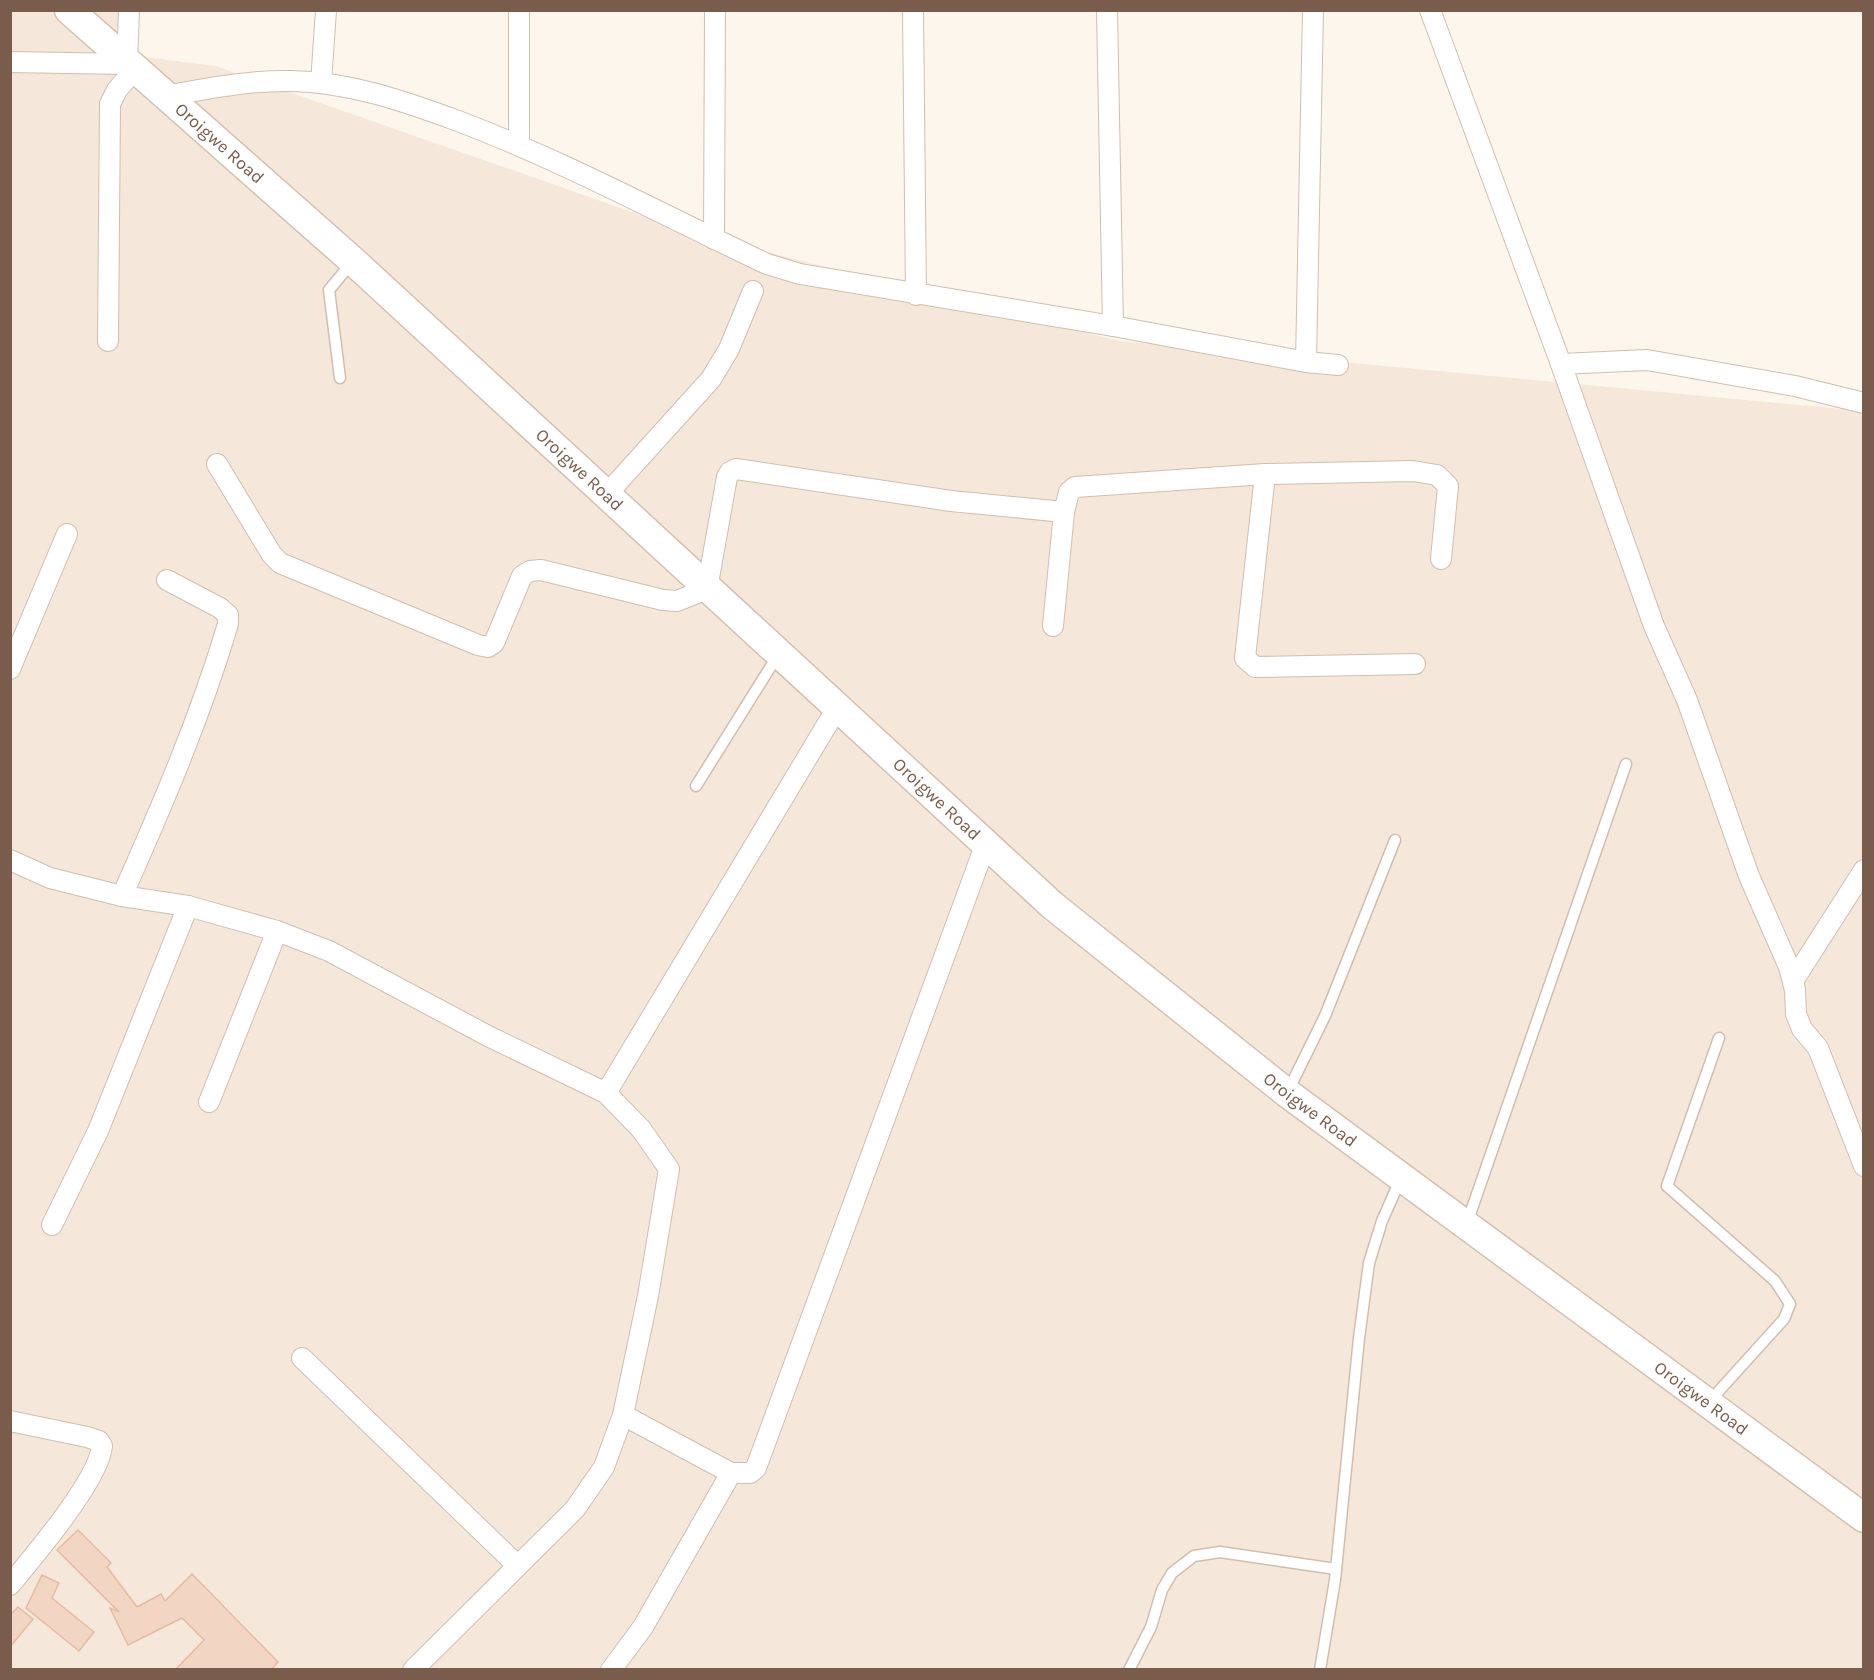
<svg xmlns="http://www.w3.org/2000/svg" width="1874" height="1680" font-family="Karla,sans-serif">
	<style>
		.residential { fill: #f5e8da }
		.building { fill: #f3d5c3; stroke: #e6bba3; stroke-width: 1.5 }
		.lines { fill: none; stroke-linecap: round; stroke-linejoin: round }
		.lane-casing { stroke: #d1beb0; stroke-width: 13 }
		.street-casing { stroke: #d1beb0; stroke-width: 22 }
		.secondary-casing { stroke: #d6c0b0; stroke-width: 31 }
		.lane { stroke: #fff; stroke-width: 10 }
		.street { stroke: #fff; stroke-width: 20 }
		.secondary { stroke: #fff; stroke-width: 28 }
		.labels { text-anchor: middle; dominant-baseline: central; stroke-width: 6; stroke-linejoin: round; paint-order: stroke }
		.street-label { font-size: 18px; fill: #7a5c4d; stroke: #fffaf3 }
	</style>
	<rect width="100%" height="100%" fill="#fdf6ec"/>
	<!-- residential -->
	<polygon class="residential" points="11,11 136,11 129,55 215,66 692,233 1119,341 1863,411 1863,1669 11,1670"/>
	<!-- building -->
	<g class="building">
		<polygon points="78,1530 111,1563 107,1567 137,1607 161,1594 165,1601 192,1574 278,1662 271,1670 175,1670 204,1640 182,1618 128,1645 110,1608 119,1612 57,1550"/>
		<polygon points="42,1575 59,1583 52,1598 94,1632 79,1651 26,1608"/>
		<polygon points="18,1607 33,1619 10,1647 10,1615"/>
	</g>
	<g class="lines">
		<!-- lane casing -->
		<g class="lane-casing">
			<g id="lane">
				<polyline points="340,378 329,290 353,261"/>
				<polyline points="696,786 778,655"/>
				<polyline points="1287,1093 1325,1016 1395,840"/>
				<polyline points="1467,1223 1626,764"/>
				<polyline points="1708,1403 1784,1319 1790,1304 1775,1281 1667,1186 1719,1038"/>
				<polyline points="1129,1670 1151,1627 1162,1590 1172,1573 1194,1556 1220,1552 1336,1569"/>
				<polyline points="1320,1670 1335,1580 1359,1338 1369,1263 1382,1221 1401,1178"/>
			</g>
		</g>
		<!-- street casing -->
		<g class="street-casing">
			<g id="street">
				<polyline points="913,10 916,295"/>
				<polyline points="1107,10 1113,326"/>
				<polyline points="1430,10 1561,364 1654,626 1687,700 1749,876 1789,967 1795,990 1796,1014 1802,1029 1818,1048 1864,1166"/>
				<polyline points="10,62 127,64 129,10"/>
				<polyline points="321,83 326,10"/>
				<path d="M 165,96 C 206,89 249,80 291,81 C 349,82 404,101 458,121 C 564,161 665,216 767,264 L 800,274 L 1113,326 L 1306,362 L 1338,365"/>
				<polyline points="519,144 519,10"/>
				<polyline points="714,239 715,10"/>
				<polyline points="108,341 110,104 117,90 134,70"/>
				<polyline points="1306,362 1313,10"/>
				<polyline points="1561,364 1647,360 1795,386 1864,403"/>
				<polyline points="217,464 272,555 280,563 478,645 488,647 494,643 522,576 530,571 541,570 663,600 677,601 707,589 727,477 730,472 736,469 951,501 1064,512 1069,492 1075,487 1265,474 1413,471 1437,475 1448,486 1441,559"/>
				<polyline points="1265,474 1245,658 1255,667 1415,664"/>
				<polyline points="606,495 711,379 729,349 753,291"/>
				<polyline points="1053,626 1064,512"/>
				<polyline points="10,669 67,534"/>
				<polyline points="10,860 50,878 122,896 188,906 277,931 329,951 488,1036 606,1093 641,1129 669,1169 648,1296 623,1415 604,1467 575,1509 413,1670"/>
				<path d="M 122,896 C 162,806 200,718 228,624 L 228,615 L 220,608 L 167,580"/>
				<polyline points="1793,981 1864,870"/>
				<polyline points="606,1093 837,708"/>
				<polyline points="209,1102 277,931"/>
				<polyline points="52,1225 98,1131 188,906"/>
				<polyline points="302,1358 517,1565"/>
				<polyline points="623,1415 731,1473 750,1473 756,1468 985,846"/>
				<path d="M 10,1421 L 87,1437 L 99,1441 L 102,1446 C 99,1480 33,1557 10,1585"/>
				<polyline points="611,1670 643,1627 731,1473"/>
			</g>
		</g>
		<!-- secondary casing -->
		<g class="secondary-casing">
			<g id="secondary">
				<path id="s1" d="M 69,10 L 353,261 L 1052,905 L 1287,1093 L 1864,1518"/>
			</g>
		</g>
		<!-- lane -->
		<use href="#lane" class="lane"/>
		<!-- street -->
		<use href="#street" class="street"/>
		<!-- secondary -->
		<use href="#secondary" class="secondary"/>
	</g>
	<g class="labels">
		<!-- street labels -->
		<g class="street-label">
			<text stroke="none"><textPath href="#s1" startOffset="201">Oroigwe Road</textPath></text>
			<text stroke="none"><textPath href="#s1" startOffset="687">Oroigwe Road</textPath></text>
			<text stroke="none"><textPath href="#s1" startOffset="1173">Oroigwe Road</textPath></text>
			<text stroke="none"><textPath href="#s1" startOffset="1659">Oroigwe Road</textPath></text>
			<text stroke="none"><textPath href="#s1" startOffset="2145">Oroigwe Road</textPath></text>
		</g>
	</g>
	<!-- border -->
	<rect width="1874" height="1680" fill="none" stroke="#7a5c4d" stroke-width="24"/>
</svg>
